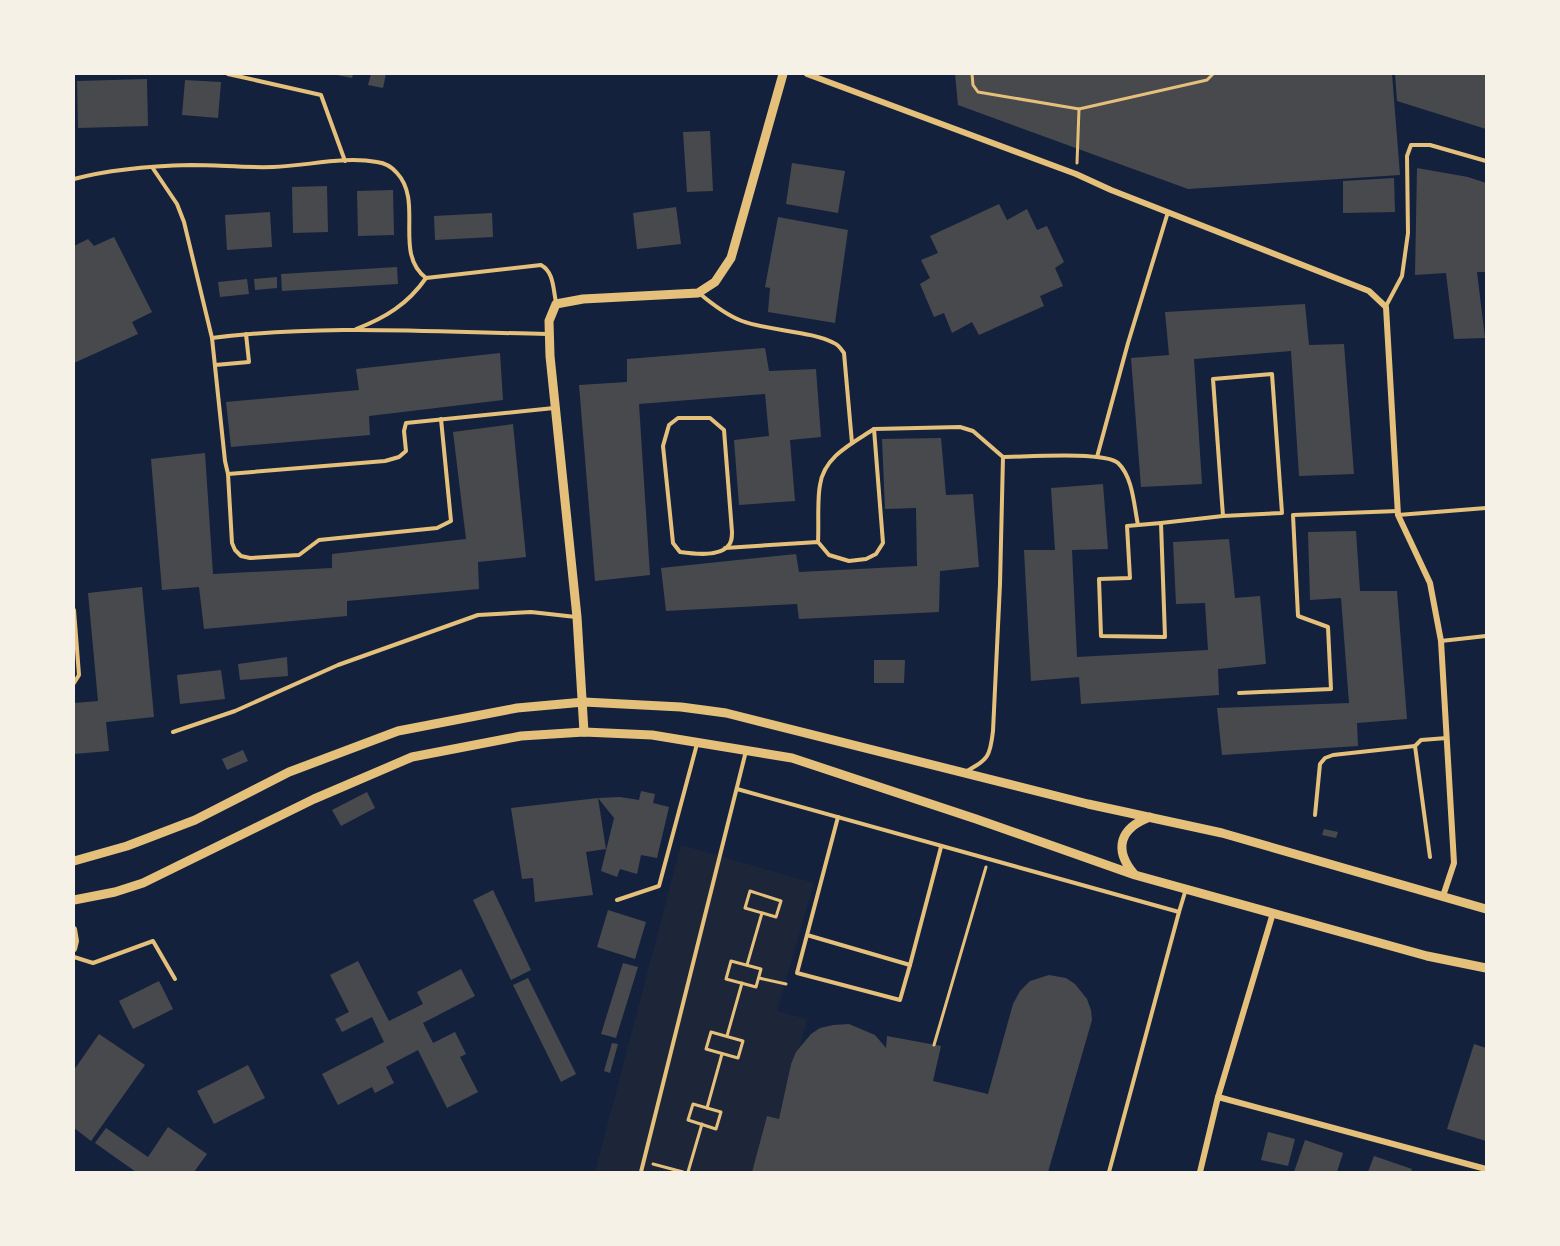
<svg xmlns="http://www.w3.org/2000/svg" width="1560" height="1246" font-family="'Fira Sans Condensed',sans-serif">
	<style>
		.green { fill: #1d2539 }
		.building { fill: #48494c }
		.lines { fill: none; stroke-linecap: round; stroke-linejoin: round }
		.path { stroke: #e5c07b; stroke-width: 3 }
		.service { stroke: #e5c07b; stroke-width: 4 }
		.minor { stroke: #e5c07b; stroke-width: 6 }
		.tertiary { stroke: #e5c07b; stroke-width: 9 }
	</style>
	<rect width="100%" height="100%" fill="#14213d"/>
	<!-- green -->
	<polygon class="green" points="681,845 814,883 777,1011 807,1019 800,1047 791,1064 779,1119 767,1116 752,1172 595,1172"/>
	<!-- building -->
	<g class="building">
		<polygon points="371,74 386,74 383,88 368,85"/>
		<polygon points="955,74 1392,74 1400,175 1188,189 958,105"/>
		<polygon points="1395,74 1486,74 1486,129 1397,101"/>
		<polygon points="337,75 337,74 353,74 352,78"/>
		<polygon points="147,79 148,126 78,128 77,81"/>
		<polygon points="185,80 221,82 218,118 182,115"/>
		<polygon points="710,131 713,191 687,192 683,132"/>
		<polygon points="792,163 845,171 838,213 786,204"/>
		<polygon points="1417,168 1468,177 1486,183 1486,272 1477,272 1485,338 1454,339 1446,273 1415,275"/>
		<polygon points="1394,178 1395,212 1343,213 1343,181"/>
		<polygon points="327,186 328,232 293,233 292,187"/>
		<polygon points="393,190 394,235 358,236 357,191"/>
		<polygon points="999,204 1007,220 1027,209 1037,230 1047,226 1064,262 1055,268 1063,286 1040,296 1044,306 979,335 972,322 952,333 944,313 934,317 920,284 930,278 921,260 938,253 930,236"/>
		<polygon points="676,207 681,244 637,249 633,213"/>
		<polygon points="270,212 272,247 227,250 225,215"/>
		<polygon points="492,213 493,237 435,240 434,216"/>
		<polygon points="778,217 848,230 835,323 768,312 770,288 765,287"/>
		<polygon points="114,237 152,312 132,322 138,334 74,363 74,246 88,239 94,246"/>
		<polygon points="397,267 398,284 282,291 281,274"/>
		<polygon points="277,277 277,288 255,290 254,279"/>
		<polygon points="247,279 249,294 220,297 218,282"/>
		<polygon points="1305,304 1309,345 1344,344 1354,474 1299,476 1291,351 1194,359 1202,484 1141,487 1131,358 1169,355 1165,312"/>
		<polygon points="765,348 769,371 816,369 821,437 790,440 795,501 739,505 734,440 769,436 765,394 639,404 650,575 595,581 579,385 627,382 627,359"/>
		<polygon points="500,353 503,400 369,416 370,435 231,447 226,402 359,390 356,369"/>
		<polygon points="513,424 526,557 478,562 479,589 347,601 347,616 204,629 199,587 162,590 151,459 205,453 213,574 332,568 332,554 466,539 453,432"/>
		<polygon points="941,438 946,495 973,494 979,567 940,571 939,612 799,619 797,604 666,611 661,568 796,554 799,572 917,566 916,508 885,509 882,439"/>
		<polygon points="1103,484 1108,549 1072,550 1077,657 1208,650 1205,603 1176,604 1173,542 1229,539 1235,598 1260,596 1266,664 1218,669 1219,695 1081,704 1079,677 1031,681 1024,550 1055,550 1051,488"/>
		<polygon points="1356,531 1360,591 1397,591 1407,719 1357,723 1358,746 1222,755 1217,708 1349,703 1341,598 1310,600 1308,532"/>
		<polygon points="142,587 154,717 106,722 109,751 74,754 74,703 98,701 88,593"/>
		<polygon points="287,657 288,676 240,680 238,664"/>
		<polygon points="874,660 905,660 904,683 874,683"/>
		<polygon points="221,670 225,699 180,704 177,675"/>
		<polygon points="243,750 248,761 227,770 222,759"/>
		<polygon points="641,791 655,794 653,803 669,807 657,858 641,855 637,874 620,869 617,877 601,871 614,818 598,798 620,797 639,800"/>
		<polygon points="367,792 375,808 341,826 332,810"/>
		<polygon points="598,798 606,849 586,852 593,895 535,902 533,878 522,879 511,808"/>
		<polygon points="1324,829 1338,832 1336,838 1322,835"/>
		<polygon points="493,890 531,970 511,980 473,900"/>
		<polygon points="608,910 646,922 635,959 597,947"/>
		<polygon points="358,961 389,1021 423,1004 417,992 461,969 475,996 423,1023 433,1043 455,1032 466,1054 460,1057 478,1092 447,1108 418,1050 386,1067 394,1083 375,1093 372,1087 338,1105 322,1074 384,1042 372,1017 342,1032 335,1019 349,1012 330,975"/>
		<polygon points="623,963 638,967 616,1038 601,1034"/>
		<polygon points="1049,975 1066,978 1075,984 1087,999 1091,1010 1092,1020 1048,1172 752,1172 767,1116 779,1119 791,1064 796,1052 811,1034 820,1028 833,1025 849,1024 875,1035 886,1048 887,1036 941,1046 933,1081 988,1094 1013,1004 1020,991 1030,981"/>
		<polygon points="528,978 576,1074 561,1082 513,985"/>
		<polygon points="159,981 173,1009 133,1029 119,1001"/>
		<polygon points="99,1034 145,1065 91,1141 74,1128 74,1070"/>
		<polygon points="612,1043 618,1044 610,1073 604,1071"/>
		<polygon points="1474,1044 1486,1048 1486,1141 1447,1129"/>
		<polygon points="248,1065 265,1098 214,1124 197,1091"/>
		<polygon points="168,1127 207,1154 194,1172 136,1172 95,1143 106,1128 148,1157"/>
		<polygon points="1268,1132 1295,1139 1288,1166 1261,1160"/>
		<polygon points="1305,1140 1343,1153 1337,1172 1294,1172"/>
		<polygon points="1374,1156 1412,1169 1411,1172 1368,1172"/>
	</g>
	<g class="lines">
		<!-- path -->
		<g class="path">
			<polyline points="972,74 973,85 978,92 1079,109 1207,80 1213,74"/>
			<polyline points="1077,163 1079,109"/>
			<polygon points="750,891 781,901 776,917 745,908"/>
			<polygon points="731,961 761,969 756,987 726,979"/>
			<polyline points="747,965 762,913"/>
			<polyline points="759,978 786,984"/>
			<polygon points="711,1032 743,1041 738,1058 706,1049"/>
			<polyline points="727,1036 742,983"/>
			<polyline points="934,1045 986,867"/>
			<polygon points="693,1104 721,1112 716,1129 688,1120"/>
			<polyline points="707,1108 722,1054"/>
			<polyline points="653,1164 683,1172"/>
			<polyline points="688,1172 702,1124"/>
		</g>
		<!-- service -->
		<g class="service">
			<polyline points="228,74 321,95 345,161"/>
			<polyline points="152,167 177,204 184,222 212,338 225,461 228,474 232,543 235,550 241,556 250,558 299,555 319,540 437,528 451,521 441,419"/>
			<path d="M 74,179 C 111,169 152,166 191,165 C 218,165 246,168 273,167 C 307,166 343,156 377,162 C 385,163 392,167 397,173 C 424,202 393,253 426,278 L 541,265 C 554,272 553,289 556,302"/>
			<path d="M 699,293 C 712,304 726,315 742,321 C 769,331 812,331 834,343 C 839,345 841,349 844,353 L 852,443"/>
			<polyline points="1386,306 1402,276 1408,233 1407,156 1411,145 1430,145 1486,161"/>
			<path d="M 356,329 C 385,318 408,304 426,278"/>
			<path d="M 212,338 C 323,324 436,332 547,334"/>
			<polyline points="215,365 249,362 246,334"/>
			<path d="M 678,418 L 710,418 L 724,430 L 732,532 C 732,537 732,542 728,546 C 719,557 694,554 680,552 L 673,543 L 663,446 L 669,425 Z"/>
			<polyline points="1097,457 1128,343 1168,212"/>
			<polyline points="228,474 385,461 399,457 406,451 404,431 406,423 554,408"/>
			<polyline points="1398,515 1486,508"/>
			<polyline points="1161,523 1223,516 1282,513 1272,374 1213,379 1223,516"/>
			<polygon points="1161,523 1165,637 1101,636 1099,579 1130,578 1127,526"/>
			<path d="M 818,542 C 819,524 817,500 820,485 C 824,456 853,443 874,429"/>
			<polyline points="725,548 818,542 829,555 849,561 866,559 876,554 883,543 874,429 960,427 973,431 1003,457"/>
			<polyline points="74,610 79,675 74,683"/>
			<polyline points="1441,641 1486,636"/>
			<polyline points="1239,693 1331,689 1328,627 1298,616 1293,515 1398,511"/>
			<polyline points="173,732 235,711 338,665 478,615 531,612 576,617"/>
			<path d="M 965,772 C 988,759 990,758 993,731 L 1000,584 L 1003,457 C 1024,457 1105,451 1118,463 C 1133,477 1134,506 1138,525"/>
			<polyline points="737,789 1179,912 1186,889"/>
			<polyline points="1315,815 1320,764 1325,758 1333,755 1415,746"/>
			<polyline points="1430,857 1415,746 1421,740 1447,738"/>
			<polyline points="617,900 659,886 697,744"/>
			<polyline points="807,935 910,965 900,1000 797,973 838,817"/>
			<polyline points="74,957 93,963 153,941 175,979"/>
			<polyline points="910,965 941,847"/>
			<polyline points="641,1172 746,751"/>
			<polyline points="1109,1172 1179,912"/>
		</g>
		<!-- minor -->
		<g class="minor">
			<polyline points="807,74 1076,174 1111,190 1369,291 1386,307 1398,515 1430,583 1441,641 1454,863 1443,896"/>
			<polyline points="74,929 76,941 74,949"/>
			<polyline points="1218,1097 1486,1169"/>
			<polyline points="1200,1172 1218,1097 1273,913"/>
		</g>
		<!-- tertiary -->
		<g class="tertiary">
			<polyline points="584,732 577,617 550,356 549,321 556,304 583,299 698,293 715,282 731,258 783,74"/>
			<polyline points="74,861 127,846 195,820 289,772 398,731 517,708 584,702 681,707 726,713 1088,804 1222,833 1486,909"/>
			<path d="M 1134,874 C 1113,849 1120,828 1150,817"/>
			<polyline points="74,900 115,892 143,883 314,799 412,757 521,736 584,732 652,735 792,758 976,819 1135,875 1427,956 1486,968"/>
		</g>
	</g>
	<!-- border -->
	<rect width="1560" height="1246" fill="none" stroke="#f6f1e7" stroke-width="150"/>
</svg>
